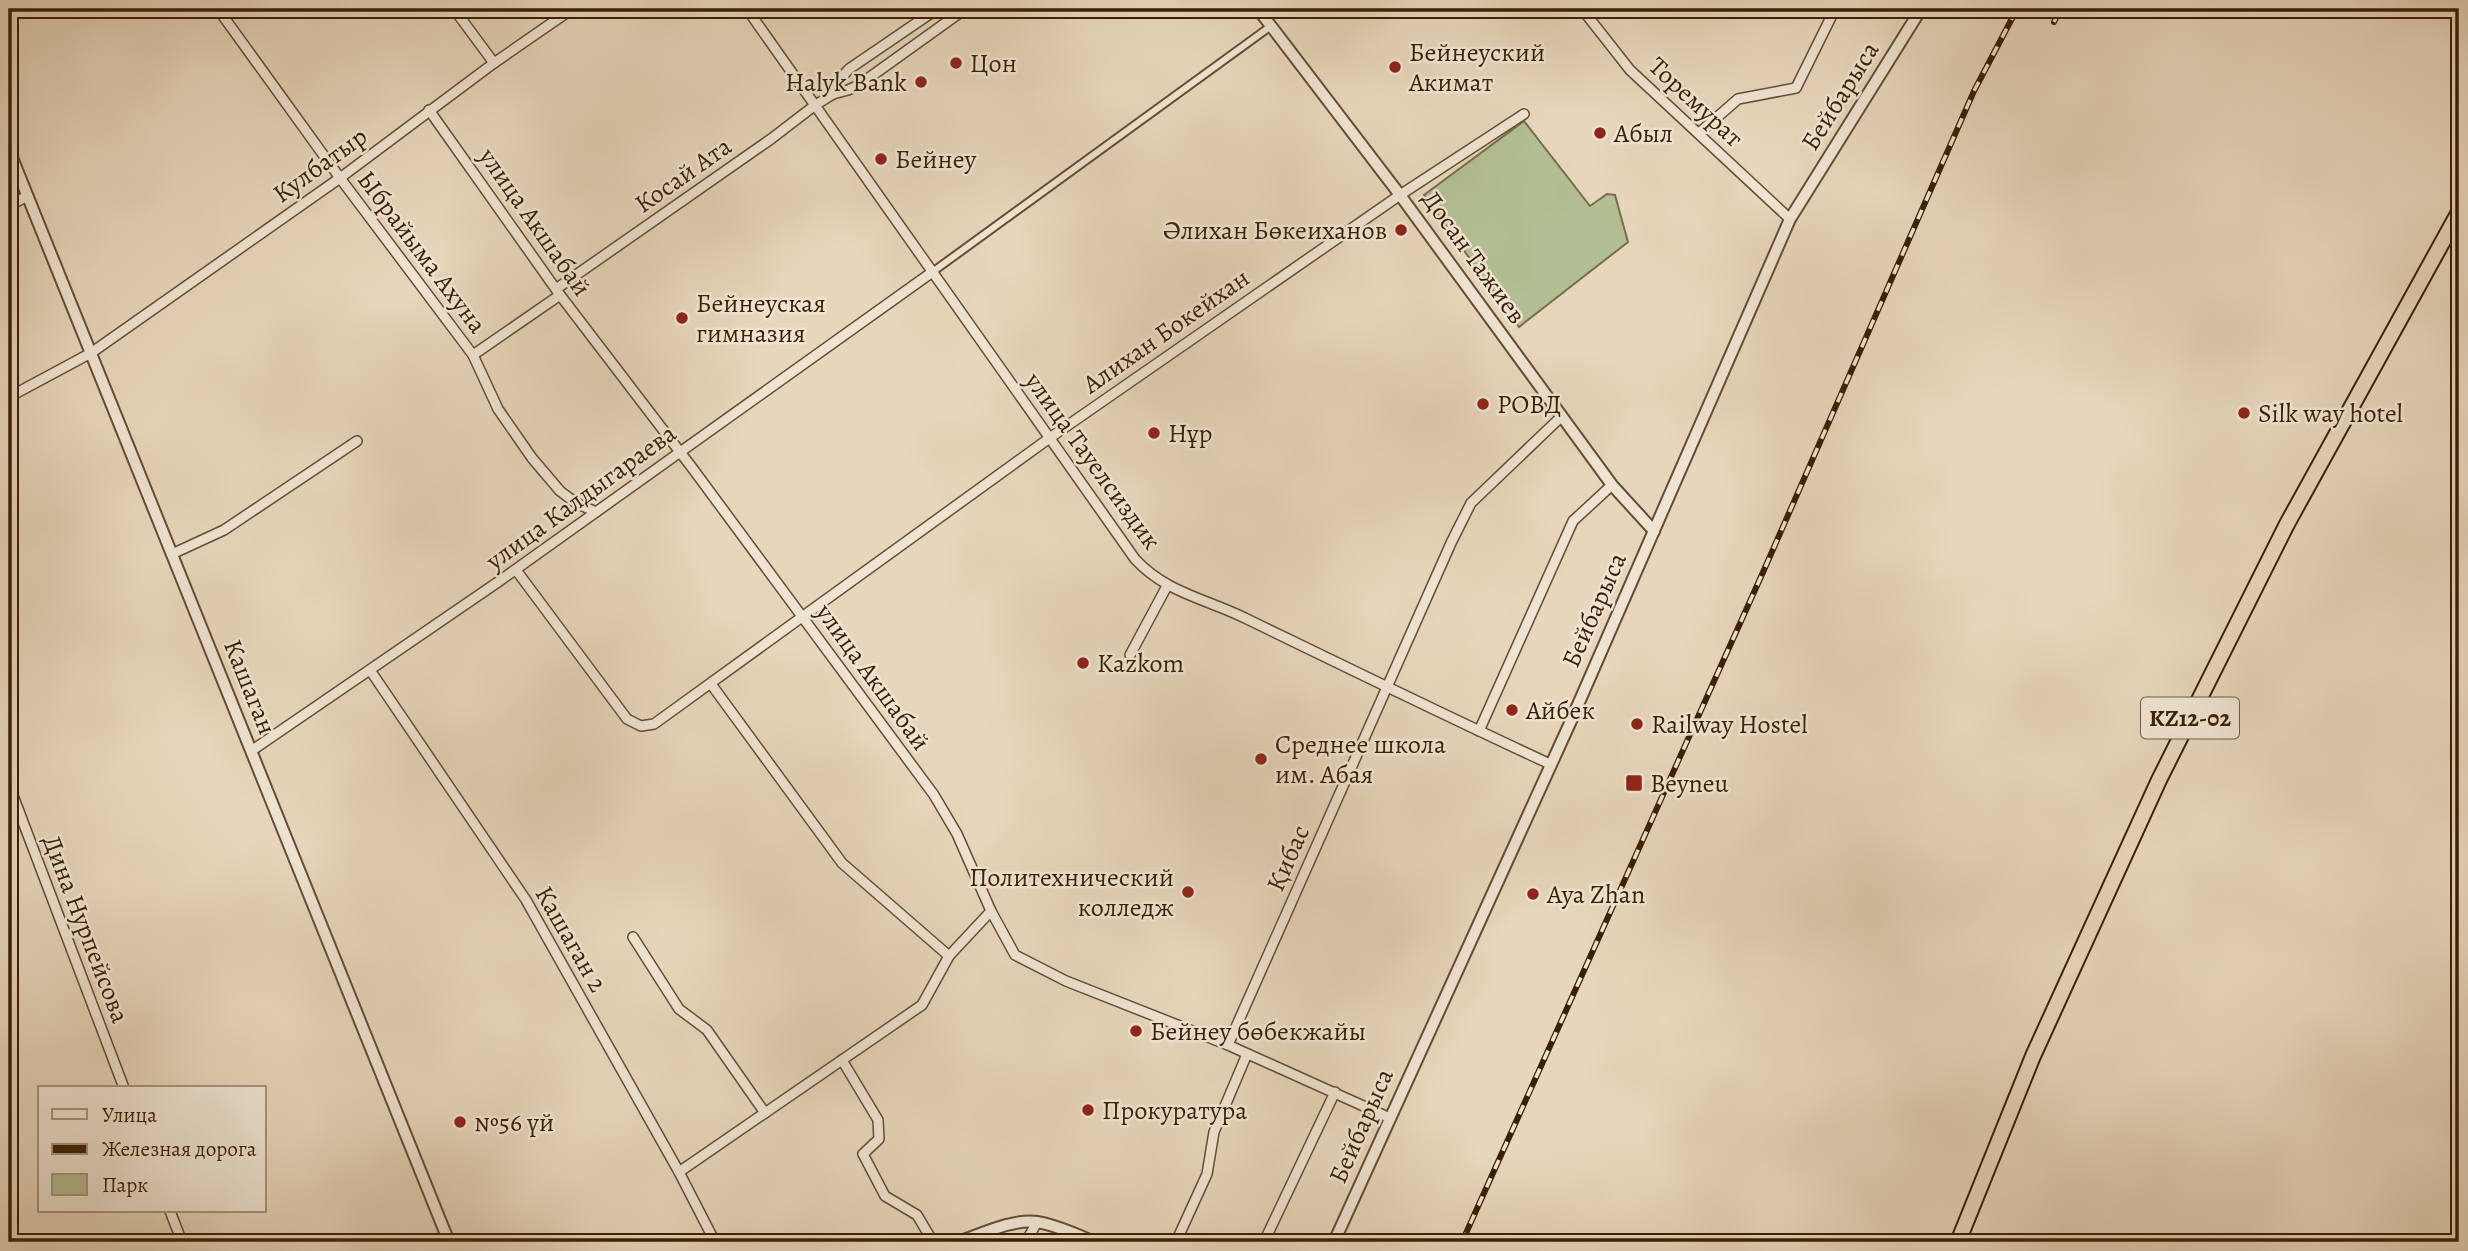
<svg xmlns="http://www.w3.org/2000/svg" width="2468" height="1251" font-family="Alegreya,serif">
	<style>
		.green { fill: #b2be93; stroke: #766e4c; stroke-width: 2 }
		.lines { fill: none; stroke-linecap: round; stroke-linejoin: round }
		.pedestrian-casing { stroke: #664d32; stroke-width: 10 }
		.minor-casing { stroke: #664d32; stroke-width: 12 }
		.tertiary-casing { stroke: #664d32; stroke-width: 14 }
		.trunk-casing { stroke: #3b1f04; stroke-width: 18 }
		.pedestrian { stroke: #efe4d3; stroke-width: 6 }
		.minor { stroke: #efe4d3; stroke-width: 9 }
		.tertiary { stroke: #efe4d3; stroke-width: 10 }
		.trunk { stroke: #e7d6bb; stroke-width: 14 }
		.rail-casing { stroke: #3b1f04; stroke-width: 6 }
		.rail { stroke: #efe4d3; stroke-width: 3.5; stroke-dasharray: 10; stroke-linecap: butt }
		.poi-dot { fill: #8f2418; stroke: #efe4d3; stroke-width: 2.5 }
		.labels { text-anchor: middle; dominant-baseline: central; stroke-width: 5; stroke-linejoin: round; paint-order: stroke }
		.shield { fill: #efe4d3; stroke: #715a42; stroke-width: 2 }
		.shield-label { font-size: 24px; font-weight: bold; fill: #3b1f04 }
		.poi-label { font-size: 26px; fill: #3b1f04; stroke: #efe4d3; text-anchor: start }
		.street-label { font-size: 26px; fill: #3b1f04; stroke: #efe4d3 }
	</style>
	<rect width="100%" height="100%" fill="#e7d6bb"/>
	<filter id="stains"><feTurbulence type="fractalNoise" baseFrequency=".00286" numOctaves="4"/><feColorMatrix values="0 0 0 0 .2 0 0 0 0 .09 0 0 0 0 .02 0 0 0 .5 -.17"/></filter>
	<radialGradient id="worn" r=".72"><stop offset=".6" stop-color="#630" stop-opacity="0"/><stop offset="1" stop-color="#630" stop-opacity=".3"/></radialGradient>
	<!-- green -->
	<polygon class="green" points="1524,121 1590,206 1607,194 1615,195 1628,242 1519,327 1424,195"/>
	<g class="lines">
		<!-- pedestrian casing -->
		<g class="pedestrian-casing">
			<polyline id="pedestrian" points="931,273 1271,26"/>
		</g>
		<!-- minor casing -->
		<g class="minor-casing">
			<g id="minor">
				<polyline points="218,9 340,178 473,355 498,409 532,458 560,491 576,503 596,512"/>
				<polyline points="454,9 494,63"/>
				<path d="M 747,9 L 1135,559 C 1166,593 1207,599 1247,619 C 1348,668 1448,717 1550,764"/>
				<polyline points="1582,9 1630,70 1790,219"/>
				<polyline points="833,94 840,79 849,69 937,9"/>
				<polyline points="429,110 560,295 693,469 934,795 957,834 991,911 1015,955 1066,981 1228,1045 1390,1118"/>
				<polyline points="1699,133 1738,99 1796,88 1835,9"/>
				<polyline points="9,206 27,196"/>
				<polyline points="556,289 771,139 814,106 833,94 848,90 859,85 965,9"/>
				<polyline points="473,355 560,295"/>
				<polyline points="9,397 91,353 340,178 494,63 572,9"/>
				<polyline points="172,554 224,530 357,441"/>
				<polyline points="516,570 627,719 641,726 654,724 1051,437 1400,195 1524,114"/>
				<polyline points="1130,655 1167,586"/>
				<polyline points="370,670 526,900 679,1172 715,1242"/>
				<polyline points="711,684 842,863 949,956"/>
				<polyline points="1479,731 1573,521 1612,485"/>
				<polyline points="251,751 498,582 931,273"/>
				<polyline points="9,785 124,1088"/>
				<polyline points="633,937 679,1009 707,1030 765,1113"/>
				<polyline points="1228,1045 1451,543 1471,503 1562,416"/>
				<polyline points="842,1060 878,1120 879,1139 863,1154 885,1196 917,1215 933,1242"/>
				<polyline points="679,1172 922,1005 949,956 991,911"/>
				<polyline points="170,1211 182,1242"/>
				<polyline points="1026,1242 1037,1222"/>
				<polyline points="1176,1242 1207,1174 1214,1132 1247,1054"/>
				<polyline points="1264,1242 1335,1092"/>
			</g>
		</g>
		<!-- tertiary casing -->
		<g class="tertiary-casing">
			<g id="tertiary">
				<polyline points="1258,9 1400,195 1612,485 1654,531"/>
				<polyline points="9,150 449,1242"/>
				<path d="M 958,1242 C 982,1234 1011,1219 1037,1222 C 1057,1225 1077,1235 1095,1242"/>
				<polyline points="1334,1242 1570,723 1790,219 1921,9"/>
			</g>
		</g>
		<!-- trunk casing -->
		<g class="trunk-casing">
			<polyline id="trunk" points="1958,1242 2033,1056 2159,780 2287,524 2459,212"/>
		</g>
		<!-- pedestrian -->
		<use href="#pedestrian" class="pedestrian"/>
		<!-- minor -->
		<use href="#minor" class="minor"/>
		<!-- tertiary -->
		<use href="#tertiary" class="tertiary"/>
		<!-- trunk -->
		<use href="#trunk" class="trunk"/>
		<!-- rail casing -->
		<g class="rail-casing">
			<g id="rail">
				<polyline points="2054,22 2060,9"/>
				<polyline points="1462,1242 1764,570 1974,91 2017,9"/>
			</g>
		</g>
		<!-- rail -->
		<use href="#rail" class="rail"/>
	</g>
	<!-- markers -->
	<g class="poi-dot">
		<circle cx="956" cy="63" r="7"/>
		<circle cx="1395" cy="67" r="7"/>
		<circle cx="921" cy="82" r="7"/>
		<circle cx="1600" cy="133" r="7"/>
		<circle cx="881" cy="159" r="7"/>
		<circle cx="1401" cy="230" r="7"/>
		<circle cx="682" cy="318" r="7"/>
		<circle cx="1483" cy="404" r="7"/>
		<circle cx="2244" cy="413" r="7"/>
		<circle cx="1154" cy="433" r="7"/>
		<circle cx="1083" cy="663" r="7"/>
		<circle cx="1512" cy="710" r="7"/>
		<circle cx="1637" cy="724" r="7"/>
		<circle cx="1261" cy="759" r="7"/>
		<rect x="1625" y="774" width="18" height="18" rx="3.5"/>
		<circle cx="1188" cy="892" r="7"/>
		<circle cx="1533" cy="894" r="7"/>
		<circle cx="1136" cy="1031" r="7"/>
		<circle cx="1088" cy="1110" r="7"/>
		<circle cx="460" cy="1122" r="7"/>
	</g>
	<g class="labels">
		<!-- shield labels -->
		<rect class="shield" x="2141" y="697.5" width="98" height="41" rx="5"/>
		<g class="shield-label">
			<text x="2190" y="718">KZ12-02</text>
		</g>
		<!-- poi labels -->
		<g class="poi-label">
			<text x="1409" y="52">Бейнеуский<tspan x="1409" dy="30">Акимат</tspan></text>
			<text x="970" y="63">Цон</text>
			<text x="907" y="82" text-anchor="end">Halyk Bank</text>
			<text x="1614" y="133">Абыл</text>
			<text x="895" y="159">Бейнеу</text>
			<text x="1387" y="230" text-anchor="end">Әлихан Бөкеиханов</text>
			<text x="696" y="303">Бейнеуская<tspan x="696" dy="30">гимназия</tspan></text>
			<text x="1497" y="404">РОВД</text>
			<text x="2258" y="413">Silk way hotel</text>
			<text x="1168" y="433">Нұр</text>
			<text x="1097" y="663">Kazkom</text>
			<text x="1526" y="710">Айбек</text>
			<text x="1651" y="724">Railway Hostel</text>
			<text x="1275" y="744">Среднее школа<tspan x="1275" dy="30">им. Абая</tspan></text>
			<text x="1650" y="783">Beyneu</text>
			<text x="1174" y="877" text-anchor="end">Политехнический<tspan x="1174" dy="30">колледж</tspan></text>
			<text x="1547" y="894">Aya Zhan</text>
			<text x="1150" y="1031">Бейнеу бөбекжайы</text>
			<text x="1102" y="1110">Прокуратура</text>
			<text x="474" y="1122">№56 үй</text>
		</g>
		<!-- street labels -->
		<g class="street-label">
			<text transform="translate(1840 96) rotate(-58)">Бейбарыса</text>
			<text transform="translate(1696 102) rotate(43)">Торемурат</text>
			<text transform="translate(320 165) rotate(-36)">Кулбатыр</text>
			<text transform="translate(683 175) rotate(-35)">Косай Ата</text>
			<text transform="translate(535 222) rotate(55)">улица Акшабай</text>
			<text transform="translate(422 252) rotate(53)">Ыбрайыма Ахуна</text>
			<text transform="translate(1474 257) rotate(54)">Досан Тажиев</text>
			<text transform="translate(1166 331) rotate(-35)">Алихан Бокейхан</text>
			<text transform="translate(1093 461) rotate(54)">улица Тауелсиздик</text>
			<text transform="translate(581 497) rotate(-36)">улица Калдыгараева</text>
			<text transform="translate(1594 610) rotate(-66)">Бейбарыса</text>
			<text transform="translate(873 677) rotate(54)">улица Акшабай</text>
			<text transform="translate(250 687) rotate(68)">Кашаган</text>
			<text transform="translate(1288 858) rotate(-66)">Қибас</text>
			<text transform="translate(86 929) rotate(69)">Дина Нурпейсова</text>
			<text transform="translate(571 939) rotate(60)">Кашаган 2</text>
			<text transform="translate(1361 1126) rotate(-66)">Бейбарыса</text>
		</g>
	</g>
	<!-- margin -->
	<rect width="2468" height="1251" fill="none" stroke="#e7d6bb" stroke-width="35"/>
	<rect x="10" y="10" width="2447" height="1230" fill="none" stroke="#3b1f04" stroke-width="3.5"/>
	<rect x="18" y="18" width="2433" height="1216" fill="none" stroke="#3b1f04" stroke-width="2"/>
	<!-- legend -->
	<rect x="38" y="1086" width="228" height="126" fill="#efe4d3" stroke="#a79580" stroke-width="2"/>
	<rect x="52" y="1109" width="35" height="10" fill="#efe4d3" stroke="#a79580" stroke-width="2"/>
	<text x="102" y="1122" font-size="21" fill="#3b1f04">Улица</text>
	<rect x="52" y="1144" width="35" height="10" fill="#3b1f04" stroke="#a79580" stroke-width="2"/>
	<text x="102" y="1156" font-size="21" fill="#3b1f04">Железная дорога</text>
	<rect x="52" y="1174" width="35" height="21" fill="#b2be93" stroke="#a79580" stroke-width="2"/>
	<text x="102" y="1192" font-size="21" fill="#3b1f04">Парк</text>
	<rect width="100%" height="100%" filter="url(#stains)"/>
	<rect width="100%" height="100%" fill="url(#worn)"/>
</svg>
